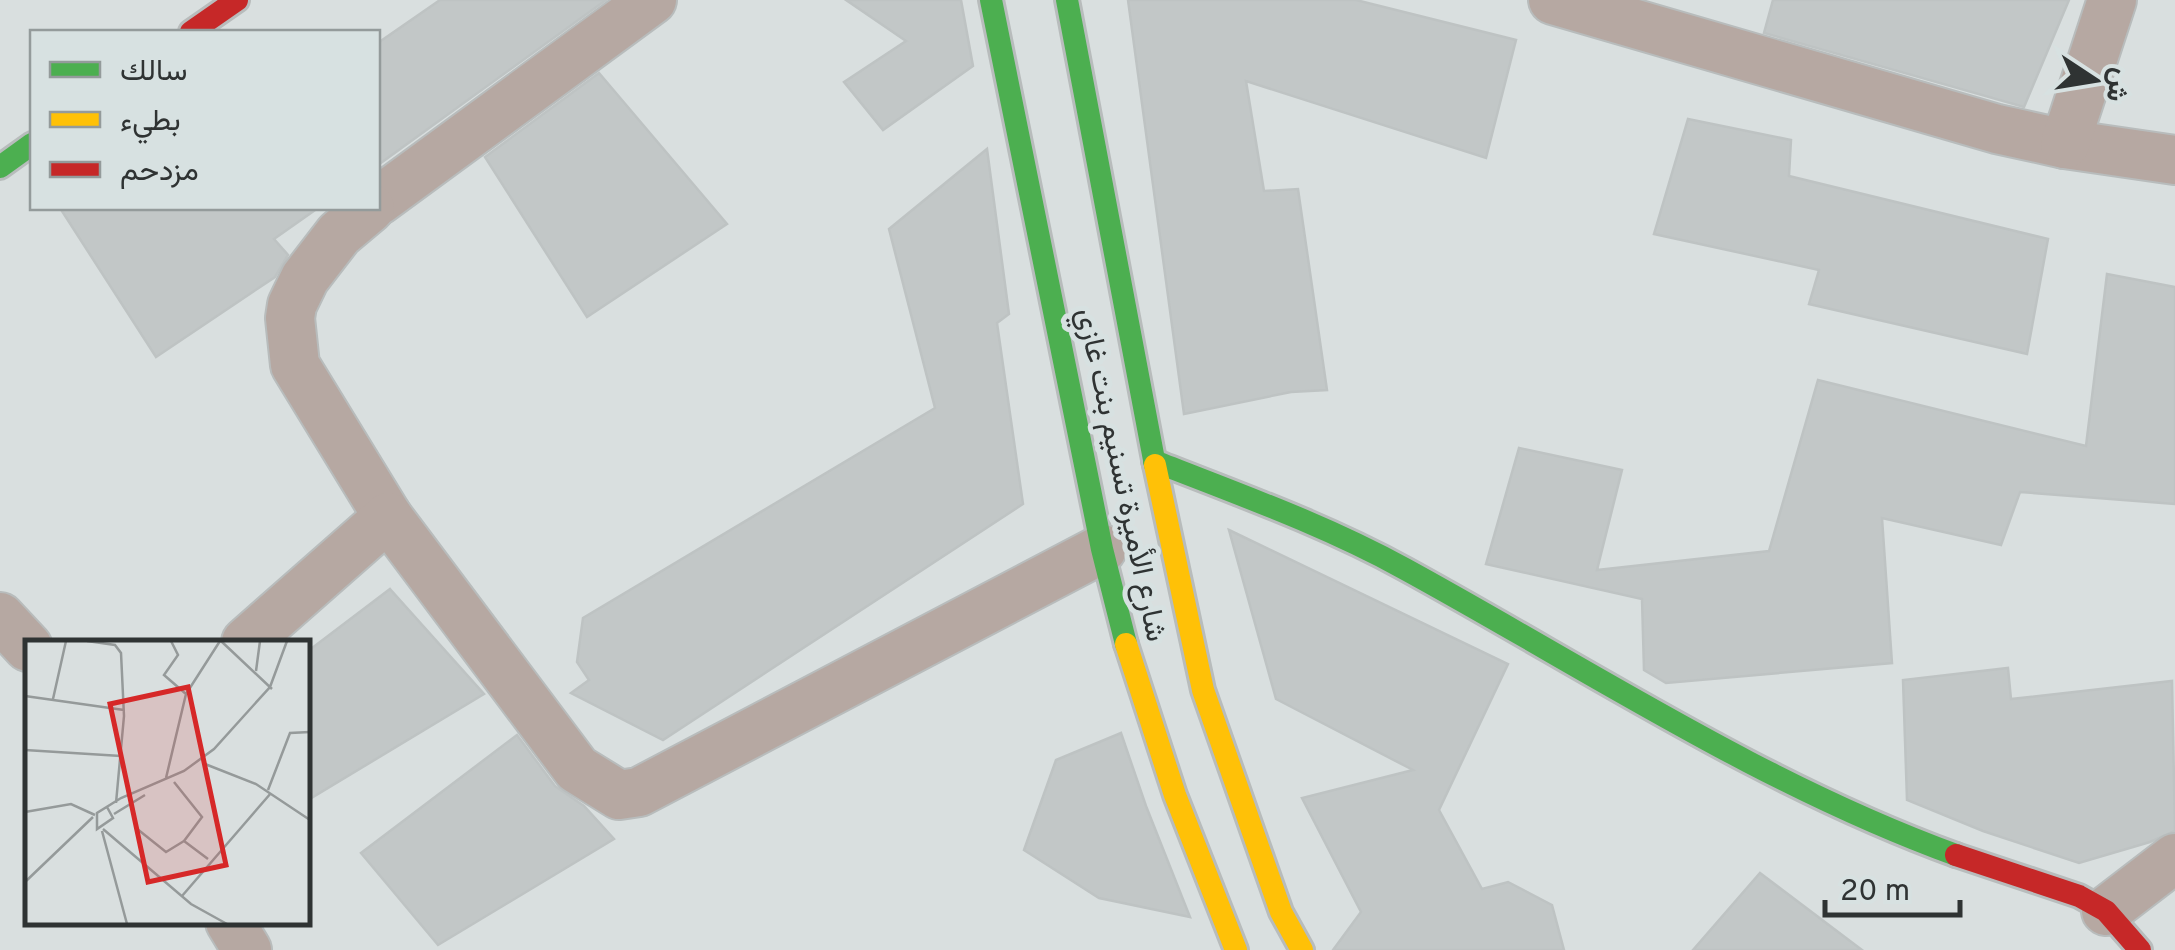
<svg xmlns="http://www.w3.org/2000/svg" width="2175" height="950" font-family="Overpass,Vazirmatn,sans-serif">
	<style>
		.building { fill: #c2c7c7; stroke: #bec3c3; stroke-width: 2.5 }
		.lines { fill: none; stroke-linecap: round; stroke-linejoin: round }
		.street-casing { stroke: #b8bcbc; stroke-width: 52 }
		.fast-casing { stroke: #b8bcbc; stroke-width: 28 }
		.slow-casing { stroke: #b8bcbc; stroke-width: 28 }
		.jam-casing { stroke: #b8bcbc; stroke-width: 28 }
		.street { stroke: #b6a8a2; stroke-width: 48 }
		.fast { stroke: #4caf50; stroke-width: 22 }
		.slow { stroke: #ffc107; stroke-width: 22 }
		.jam { stroke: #c62828; stroke-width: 22 }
		.labels { text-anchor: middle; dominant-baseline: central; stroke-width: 10; stroke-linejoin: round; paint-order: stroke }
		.street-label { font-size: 30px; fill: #2f3333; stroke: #d7e1e1 }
		.inset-road { fill: none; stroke: #959a9a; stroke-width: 2.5 }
		.view { fill: #d62828; fill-opacity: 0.15; stroke: #d62828; stroke-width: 5 }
		.inset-edge { fill: none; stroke: #2f3333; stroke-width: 5 }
	</style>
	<rect width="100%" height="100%" fill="#d9dfdf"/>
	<!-- building -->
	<g class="building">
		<polygon points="440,0 606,0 378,165 378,43"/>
		<polygon points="846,0 961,0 973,66 883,130 844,82 906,41"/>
		<polygon points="1128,0 1356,0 1516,40 1486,158 1246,81 1264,191 1298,189 1327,390 1291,392 1184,414"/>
		<polygon points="1773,0 2069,0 2024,107 1764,33"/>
		<polygon points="599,73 727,224 587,317 485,157"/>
		<polygon points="1688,119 1791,140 1789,176 2048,239 2027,354 1809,304 1819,270 1654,234"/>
		<polygon points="987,149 1009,314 997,323 1023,504 663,740 571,693 589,680 577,662 583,618 935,408 889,229"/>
		<polygon points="60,208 318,208 274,239 288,255 275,277 156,357"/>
		<polygon points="2107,274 2175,287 2175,504 2020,492 2001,545 1882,518 1892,663 1666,683 1644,670 1642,599 1486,564 1519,448 1622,470 1597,570 1769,551 1818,380 2086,446"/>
		<polygon points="1229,530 1508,664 1439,810 1482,889 1508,882 1552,905 1564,950 1333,950 1361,912 1302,798 1413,770 1276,699"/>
		<polygon points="390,589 484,694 308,800 308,651"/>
		<polygon points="2008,668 2011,699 2172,681 2175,831 2150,842 2079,863 1983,831 1907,800 1903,680"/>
		<polygon points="1121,733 1146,806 1190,917 1099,898 1024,850 1056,760"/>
		<polygon points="517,735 555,786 584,806 614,839 438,945 361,853"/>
		<polygon points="1760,873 1862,950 1693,950"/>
	</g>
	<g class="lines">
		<!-- street casing -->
		<g class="street-casing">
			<g id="street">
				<polyline points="1553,0 1997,129 2065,144 2175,160"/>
				<polyline points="2065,144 2112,0"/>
				<polyline points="378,201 652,0"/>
				<polyline points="370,208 339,234 305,278 292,305 290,318 295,365 388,517"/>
				<polyline points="0,617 28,647"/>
				<polyline points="246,642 388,517 577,769 619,795 639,792 1102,549"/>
				<polyline points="2106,911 2175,858"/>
				<polyline points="230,922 247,950"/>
			</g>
		</g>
		<!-- fast casing -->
		<g class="fast-casing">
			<g id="fast">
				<polyline points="991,0 1102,549 1126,644"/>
				<polyline points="1067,0 1155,465"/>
				<polyline points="0,167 32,144"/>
				<path d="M 1154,461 C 1238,494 1325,525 1405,569 C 1586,668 1761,784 1956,855"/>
			</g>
		</g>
		<!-- slow casing -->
		<g class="slow-casing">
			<g id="slow">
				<polyline points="1155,465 1203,690 1281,912 1302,950"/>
				<polyline points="1126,644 1175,795 1236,950"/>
			</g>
		</g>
		<!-- jam casing -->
		<g class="jam-casing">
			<g id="jam">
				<polyline points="191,32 237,0"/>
				<polyline points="1956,855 2079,896 2106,911 2140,950"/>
			</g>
		</g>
		<!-- street -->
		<use href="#street" class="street"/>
		<!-- fast -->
		<use href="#fast" class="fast"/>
		<!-- slow -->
		<use href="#slow" class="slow"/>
		<!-- jam -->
		<use href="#jam" class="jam"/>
	</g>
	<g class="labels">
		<!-- street labels -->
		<g class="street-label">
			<text transform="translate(1120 475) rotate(78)">شارع الأميرة تسنيم بنت غازي</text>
		</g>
	</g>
	<!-- overview -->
	<g transform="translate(25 640)">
		<rect width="285" height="285" fill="#d9dfdf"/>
		<path class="inset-road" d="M 62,1 L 90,5 L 96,13 L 99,76 L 91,163M 146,1 L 153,15 L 139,35 L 161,54M 196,1 L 247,49M 231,31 L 235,1M 0,56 L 99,70M 28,59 L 41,1M 0,110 L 96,116M 180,124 L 231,144 L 285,180M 141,138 L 161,54 L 195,1M 149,142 L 177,177 L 159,201 L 183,219M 243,150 L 265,93 L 285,92M 82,167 L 88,178 L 72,189 L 72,173 L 96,158 L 159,131 L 189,109 L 245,47 L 262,1M 0,172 L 46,164 L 70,175M 89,174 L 120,155M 111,188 L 141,212 L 159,201M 78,189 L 166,264 L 202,284M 77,191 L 102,284M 0,242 L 68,177M 157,256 L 246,153"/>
		<path class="view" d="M 163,47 L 201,225 L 123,242 L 85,64 Z"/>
		<rect width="285" height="285" class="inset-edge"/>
	</g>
	<!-- legend -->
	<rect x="30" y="30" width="350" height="180" fill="#d7e1e1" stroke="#949b9b" stroke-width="2.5"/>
	<rect x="50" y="62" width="50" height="15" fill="#4caf50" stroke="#949b9b" stroke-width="2.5"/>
	<text x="120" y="80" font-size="30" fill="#2f3333">سالك</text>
	<rect x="50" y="112" width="50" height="15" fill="#ffc107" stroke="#949b9b" stroke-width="2.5"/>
	<text x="120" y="130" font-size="30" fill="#2f3333">بطيء</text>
	<rect x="50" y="162" width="50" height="15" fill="#c62828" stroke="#949b9b" stroke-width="2.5"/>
	<text x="120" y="180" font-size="30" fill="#2f3333">مزدحم</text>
	<!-- north arrow -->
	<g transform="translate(2095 80) rotate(102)" stroke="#d7e1e1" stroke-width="8" paint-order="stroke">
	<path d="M0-8L18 38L0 25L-18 38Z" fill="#2f3333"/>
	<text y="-15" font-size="28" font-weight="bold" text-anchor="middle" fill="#2f3333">ش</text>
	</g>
	<!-- scale -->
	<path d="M1825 900v15h135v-15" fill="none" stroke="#2f3333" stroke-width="5"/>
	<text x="1840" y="900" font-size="30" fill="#2f3333" stroke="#d7e1e1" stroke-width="8" paint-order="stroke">20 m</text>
</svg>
